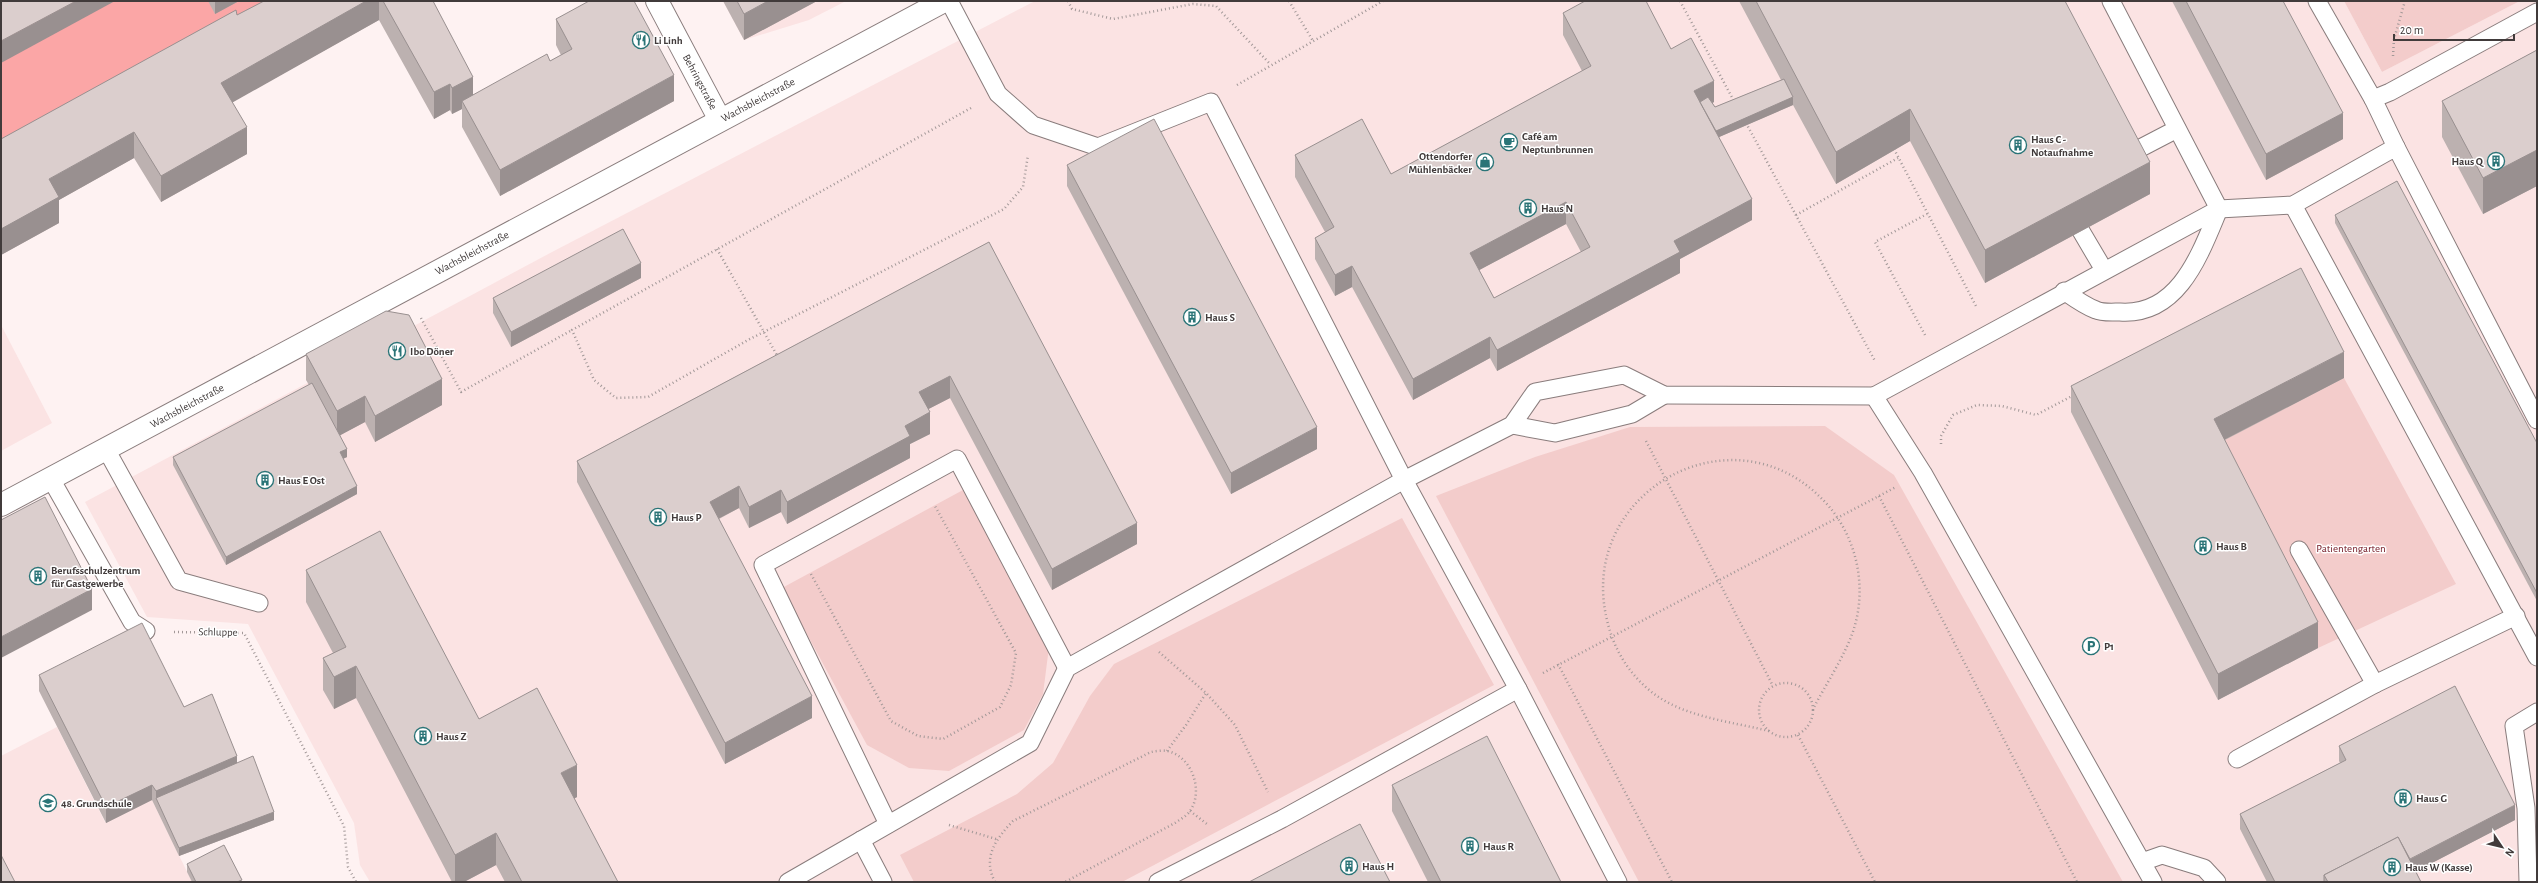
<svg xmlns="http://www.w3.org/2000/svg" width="2538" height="883" font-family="'Alegreya Sans',sans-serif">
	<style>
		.built { fill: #fbe3e3 }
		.green { fill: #f3cccb }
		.forest { fill: #fba6a6 }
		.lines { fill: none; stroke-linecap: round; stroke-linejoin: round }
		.service-casing { stroke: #897c7c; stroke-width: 19 }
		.minor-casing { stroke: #897c7c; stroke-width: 24 }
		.path { stroke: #a29898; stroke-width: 2.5; stroke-dasharray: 1 3; stroke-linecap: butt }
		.service { stroke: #fff; stroke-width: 17 }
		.minor { stroke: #fff; stroke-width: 22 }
		.wall { fill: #bcb1b0; fill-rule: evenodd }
		.shaded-wall { fill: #999090 }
		.building { fill: #dbcecd; stroke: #999090; fill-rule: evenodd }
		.labels { text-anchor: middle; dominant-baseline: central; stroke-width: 3; stroke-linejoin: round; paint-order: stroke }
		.poi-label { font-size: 11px; font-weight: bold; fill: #413b3b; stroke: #fff; text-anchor: start }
		.street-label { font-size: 11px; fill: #413b3b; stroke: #fff }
		.park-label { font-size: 11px; fill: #711521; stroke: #fff }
	</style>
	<rect width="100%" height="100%" fill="#fef2f2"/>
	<!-- built -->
	<g class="built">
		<polygon points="723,1 846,1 809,20 744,40"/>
		<polygon points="1035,1 2344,1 2382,72 2520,1 2537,1 2537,882 370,882 360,865 354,823 248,624 147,617 85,502 552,252"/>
		<polygon points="1,325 52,423 1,451"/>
		<polygon points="57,727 105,822 152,800 192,882 1,882 1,756"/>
	</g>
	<!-- green -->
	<g class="green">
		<polygon points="2344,1 2520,1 2382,72"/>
		<polygon points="2344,378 2456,584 2318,648 2214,445"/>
		<polygon points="1825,426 1894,475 2123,882 1639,882 1436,496 1535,457 1630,427"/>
		<polygon points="963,490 1049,647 1043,694 1024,730 949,771 909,768 867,745 782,588"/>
		<polygon points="1402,518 1494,685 1122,882 914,882 900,855 1017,794 1053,763 1090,696 1114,664"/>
	</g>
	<!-- forest -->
	<polygon class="forest" points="1,1 278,1 1,155"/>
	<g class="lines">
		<!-- service casing -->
		<g class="service-casing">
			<g id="service">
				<polyline points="949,1 998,94 1033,125 1098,147 1211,102 1404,480 1518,689 1618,882"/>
				<polyline points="2317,1 2373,99"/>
				<polyline points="2396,147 2373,99 2390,92 2537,12"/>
				<polyline points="2129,154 2177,129"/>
				<polyline points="2293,205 2537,657"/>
				<polyline points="2081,231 2104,270"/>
				<path d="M 2064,291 C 2074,298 2085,306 2096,310 C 2102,313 2113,312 2120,312 C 2179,316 2200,254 2219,209 L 2111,1"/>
				<polyline points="1512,425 1555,433 1632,414 1664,395"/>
				<polyline points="106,449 179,581 259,603"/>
				<polyline points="51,479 132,622 146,631"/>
				<polyline points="2299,550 2375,684"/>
				<polyline points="2237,759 2375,684 2516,616"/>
				<polyline points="888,824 763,565 957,459 1067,668"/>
				<polyline points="861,840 883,882"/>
				<polyline points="2142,862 2162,855 2204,868 2217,882"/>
				<polyline points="788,882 1030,743 1067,668 1404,480 1512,425 1535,392 1624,375 1664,395 1874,396"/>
				<polyline points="1158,882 1282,819 1518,689"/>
				<polyline points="2153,882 1923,473 1874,396 2219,209 2293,205 2396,147 2537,420"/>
				<polyline points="2528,882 2526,808 2514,726 2537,712"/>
			</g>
		</g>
		<!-- minor casing -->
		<g class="minor-casing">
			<g id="minor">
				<polyline points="657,1 720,120"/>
				<polyline points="1,505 944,1"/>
			</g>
		</g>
		<!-- path -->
		<g class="path">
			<polyline points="1068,1 1072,9 1113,19 1193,4 1216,6 1270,64"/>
			<polyline points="1289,1 1313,41"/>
			<polyline points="1680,1 1734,101"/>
			<polyline points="2393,56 2394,39 2405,1"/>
			<polyline points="1237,85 1383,1"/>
			<polyline points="971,108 572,330 594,380 616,398 648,397 748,340 1004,209 1023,187 1028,155"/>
			<polyline points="1746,123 1875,361"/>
			<polyline points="1894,149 1976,306"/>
			<polyline points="1796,215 1898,158"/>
			<polyline points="717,249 778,357"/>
			<polyline points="421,318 461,392 572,330"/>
			<polyline points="1925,335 1875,242 1927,214"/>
			<polyline points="1646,441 1773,686"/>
			<polyline points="1941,444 1941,436 1953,415 1977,405 2002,406 2036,415 2074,395"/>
			<polyline points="1879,496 2077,882"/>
			<polyline points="811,574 891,721 918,736 943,739 1000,707 1011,685 1016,653 935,506"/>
			<polyline points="174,632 244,633 344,826 348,867 356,882"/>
			<polyline points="1159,652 1206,693 1235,725 1268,792"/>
			<polyline points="1558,664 1672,882"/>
			<polyline points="1543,673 1896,487"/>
			<circle cx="1786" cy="710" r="27"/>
			<path d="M 1769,731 C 1729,721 1680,717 1648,689 C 1627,671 1613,647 1607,620 C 1576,492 1734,404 1825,502 C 1855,534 1867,582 1855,625 C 1848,651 1826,684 1813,709"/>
			<polyline points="1798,735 1875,882"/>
			<polyline points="1167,751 1186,725 1206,693"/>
			<polyline points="1190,811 1207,824"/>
			<polyline points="949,825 996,839"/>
			<path d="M 995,882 C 982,857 996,839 1013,821 L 1151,752 C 1156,751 1162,750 1167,751 C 1192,756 1204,791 1190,811 C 1187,816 1179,820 1175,823 L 1065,882"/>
		</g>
		<!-- service -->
		<use href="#service" class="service"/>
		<!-- minor -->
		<use href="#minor" class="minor"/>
	</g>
	<!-- wall -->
	<g class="wall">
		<polygon points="208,1 239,1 215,14"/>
		<polygon points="264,1 433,1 473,95 550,61 561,55 556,45 556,19 674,101 500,196 462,127 462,109 452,114 450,110 434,119 379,20 232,102 247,154 161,202 134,158 59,200 59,223 1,255 237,15"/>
		<polygon points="723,1 817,1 744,40"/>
		<path d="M 1739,1 L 2065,1 L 2150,194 L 1985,283 L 1910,141 L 1836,184 L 1793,105 L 1719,137 L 1752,220 L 1680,259 L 1680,273 L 1497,371 L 1490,358 L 1413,400 L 1352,287 L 1335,296 L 1315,259 L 1315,238 L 1325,232 L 1295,177 L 1295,155 L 1391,174 L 1582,71 L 1563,35 L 1563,13 L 1671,49 L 1714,102 L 1712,103 L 1715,107 L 1781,80 ZM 1566,224 L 1581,252 L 1494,298 L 1479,270 Z"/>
		<polygon points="2172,1 2283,1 2343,139 2266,180"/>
		<polygon points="2537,50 2537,186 2483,214 2442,137 2442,101"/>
		<polygon points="1067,165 1317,449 1231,494 1067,186"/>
		<polygon points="2335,215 2537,443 2537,601 2335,223"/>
		<polygon points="989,242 1137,544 1052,590 950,398 928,409 930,434 910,444 910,458 787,524 781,512 749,528 739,508 719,519 812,718 725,764 577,482 577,461"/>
		<polygon points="641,278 511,347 493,313 493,298"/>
		<polygon points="306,354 442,405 375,442 365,422 340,435 347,457 343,459 357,494 226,565 173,465 173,457 309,385 306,380"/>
		<polygon points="2344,378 2225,440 2318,648 2218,700 2071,412 2071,386"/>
		<polygon points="306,570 479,719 577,797 574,799 618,882 505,882 496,865 464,882 452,882 356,698 334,709 323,690 323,658 333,653 306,602"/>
		<polygon points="39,675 184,707 237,763 274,820 179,856 152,800 106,823 39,691"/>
		<polygon points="2339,746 2515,820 2416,871 2421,882 2267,882 2240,829 2240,814 2340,763 2339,761"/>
		<polygon points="1392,785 1561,882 1428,882 1392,811"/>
		<polygon points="187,864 242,882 192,882 187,872"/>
	</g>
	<!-- shaded-wall -->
	<g class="shaded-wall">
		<polygon points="76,1 115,1 1,63 1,41"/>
		<polygon points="215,1 239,1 215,14"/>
		<polygon points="366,1 379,1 379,20 221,109 221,83"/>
		<polygon points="768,1 817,1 744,40 744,14"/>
		<polygon points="674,75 674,101 500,196 500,170"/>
		<polygon points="473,77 473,103 462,101 462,109 452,114 452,88"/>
		<polygon points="1714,81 1714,102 1698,111 1694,91"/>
		<polygon points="450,84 450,110 434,119 434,92"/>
		<polygon points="1793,97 1793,105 1710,141 1710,133"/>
		<polygon points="1910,109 1910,141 1836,184 1836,152"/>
		<polygon points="2343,113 2343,139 2266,180 2266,154"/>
		<polygon points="247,127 247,154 161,202 161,176"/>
		<polygon points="134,132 134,158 59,200 59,223 1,255 1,229 49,179"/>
		<polygon points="2537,150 2537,186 2483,214 2483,178"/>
		<polygon points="2150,162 2150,194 1985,283 1985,250"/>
		<polygon points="1752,199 1752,220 1680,259 1680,273 1497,371 1497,350 1674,241"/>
		<polygon points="1566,202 1566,224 1470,275 1470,253"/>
		<polygon points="641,263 641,278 511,347 511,332"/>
		<polygon points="1352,266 1352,287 1335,296 1335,275"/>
		<polygon points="1490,337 1490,358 1413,400 1413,379"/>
		<polygon points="2344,352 2344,378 2214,445 2214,419"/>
		<polygon points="950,376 950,398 919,414 919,392"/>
		<polygon points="442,379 442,405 375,442 375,416"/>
		<polygon points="365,396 365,422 337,437 337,411"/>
		<polygon points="930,412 930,434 910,444 910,458 787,524 787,502 905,426"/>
		<polygon points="1317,427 1317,449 1231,494 1231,473"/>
		<polygon points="347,449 347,457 340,460 340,452"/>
		<polygon points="357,486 357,494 226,565 226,557"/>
		<polygon points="739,486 739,508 710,523 710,502"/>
		<polygon points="781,490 781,512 749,528 749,507"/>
		<polygon points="1137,523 1137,544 1052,590 1052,569"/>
		<polygon points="92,589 92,610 1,658 1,637"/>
		<polygon points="2318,622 2318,648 2218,700 2218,674"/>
		<polygon points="356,666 356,698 334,709 334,677"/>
		<polygon points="812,696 812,718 725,764 725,743"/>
		<polygon points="237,756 237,771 156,798 156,806 156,791"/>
		<polygon points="577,765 577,797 561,805 561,773"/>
		<polygon points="152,785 152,800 106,823 106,807"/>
		<polygon points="2515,805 2515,820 2407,876 2407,861"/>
		<polygon points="274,812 274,820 179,856 179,848"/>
		<polygon points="496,833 496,865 464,882 455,882 455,855"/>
	</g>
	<!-- building -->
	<g class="building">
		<polygon points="1,1 76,1 1,41"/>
		<polygon points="264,1 366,1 221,83 247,127 161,176 134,132 49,179 59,197 1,229 1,139 236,10 237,15"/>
		<polygon points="383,1 433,1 473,77 452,88 450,84 434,92"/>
		<polygon points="589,1 634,1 674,75 500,170 462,101 547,54 550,61 572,49 556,19"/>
		<polygon points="737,1 768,1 744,14"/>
		<path d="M 1585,1 L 1646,1 L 1671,49 L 1691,38 L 1714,81 L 1694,91 L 1752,199 L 1674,241 L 1680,252 L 1497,350 L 1490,337 L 1413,379 L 1352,266 L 1335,275 L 1315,238 L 1334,227 L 1295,155 L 1362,119 L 1391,174 L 1591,66 L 1563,13 ZM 1566,202 L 1590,247 L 1494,298 L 1470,253 Z"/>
		<polygon points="1756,1 2065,1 2150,162 1985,250 1910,109 1836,152"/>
		<polygon points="2186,1 2283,1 2343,113 2266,154"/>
		<polygon points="2537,50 2537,150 2483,178 2442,101"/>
		<polygon points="1784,79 1793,97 1716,131 1700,102 1708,97 1715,107"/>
		<polygon points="1154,119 1317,427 1231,473 1067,165"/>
		<polygon points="2397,181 2537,443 2537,593 2335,215"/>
		<polygon points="623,229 641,263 511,332 493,298"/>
		<polygon points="989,242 1137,523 1052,569 950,376 919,392 930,412 905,426 910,436 787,502 781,490 749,507 739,486 710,502 812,696 725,743 577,461"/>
		<polygon points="2301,268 2344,352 2214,419 2318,622 2218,674 2071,386"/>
		<polygon points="386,311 409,315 442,379 375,416 365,396 337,411 306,354"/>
		<polygon points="312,383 347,449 340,452 357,486 226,557 173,457"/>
		<polygon points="45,497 92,589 1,637 1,520"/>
		<polygon points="380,531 479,719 537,688 577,765 561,773 618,882 522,882 496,833 455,855 356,666 334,677 323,658 346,647 306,570"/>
		<polygon points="142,623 184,707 212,694 237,756 156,791 152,785 106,807 39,675"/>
		<polygon points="2455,686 2515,805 2410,859 2398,837 2324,875 2324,881 2323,882 2275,882 2240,814 2346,760 2339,746"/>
		<polygon points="1487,736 1561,882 1441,882 1392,785"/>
		<polygon points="253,756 274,812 179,848 156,798"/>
		<polygon points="1360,824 1390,882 1249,882"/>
		<polygon points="2398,837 2421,882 2328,882 2324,875"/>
		<polygon points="224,845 242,880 237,882 196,882 187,864"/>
		<polygon points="1,855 15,882 1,882"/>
	</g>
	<!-- icons -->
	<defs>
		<g id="restaurant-ring" transform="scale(0.9)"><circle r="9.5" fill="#fff" stroke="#2a7477" stroke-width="1.5"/><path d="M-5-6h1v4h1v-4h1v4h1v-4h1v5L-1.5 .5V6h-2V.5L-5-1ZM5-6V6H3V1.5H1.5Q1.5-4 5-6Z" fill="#2a7477"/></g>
		<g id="cafe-ring" transform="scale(0.9)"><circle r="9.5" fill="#fff" stroke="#2a7477" stroke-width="1.5"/><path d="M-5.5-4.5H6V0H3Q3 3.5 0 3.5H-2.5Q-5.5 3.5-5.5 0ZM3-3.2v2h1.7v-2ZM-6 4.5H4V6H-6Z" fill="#2a7477"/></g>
		<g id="building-ring" transform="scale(0.9)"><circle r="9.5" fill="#fff" stroke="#2a7477" stroke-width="1.5"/><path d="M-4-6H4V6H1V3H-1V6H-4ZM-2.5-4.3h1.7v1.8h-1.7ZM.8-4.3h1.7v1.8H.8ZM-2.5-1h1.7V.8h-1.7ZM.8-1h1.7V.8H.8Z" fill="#2a7477"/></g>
		<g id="shop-ring" transform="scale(0.9)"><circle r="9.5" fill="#fff" stroke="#2a7477" stroke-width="1.5"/><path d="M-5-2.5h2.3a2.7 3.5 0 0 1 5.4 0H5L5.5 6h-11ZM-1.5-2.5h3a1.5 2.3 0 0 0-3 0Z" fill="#2a7477"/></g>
		<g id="parking-ring" transform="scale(0.9)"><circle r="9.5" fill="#fff" stroke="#2a7477" stroke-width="1.5"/><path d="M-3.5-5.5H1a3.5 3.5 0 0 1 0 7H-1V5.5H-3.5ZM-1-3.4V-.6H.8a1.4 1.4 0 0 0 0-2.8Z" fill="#2a7477"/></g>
		<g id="school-ring" transform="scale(0.9)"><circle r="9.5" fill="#fff" stroke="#2a7477" stroke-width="1.5"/><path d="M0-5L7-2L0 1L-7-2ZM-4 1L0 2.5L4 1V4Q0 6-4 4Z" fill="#2a7477"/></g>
	</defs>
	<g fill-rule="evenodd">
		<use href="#restaurant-ring" x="641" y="40"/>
		<use href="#cafe-ring" x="1509" y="142"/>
		<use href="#building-ring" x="2018" y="145"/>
		<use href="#building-ring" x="2496" y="161"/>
		<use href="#shop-ring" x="1485" y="162"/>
		<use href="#building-ring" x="1528" y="208"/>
		<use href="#building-ring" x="1192" y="317"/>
		<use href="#restaurant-ring" x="397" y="351"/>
		<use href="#building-ring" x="265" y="480"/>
		<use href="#building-ring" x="658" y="517"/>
		<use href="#building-ring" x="2203" y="546"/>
		<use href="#building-ring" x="38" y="576"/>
		<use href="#parking-ring" x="2091" y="646"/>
		<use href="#building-ring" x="423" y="736"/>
		<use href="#building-ring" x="2403" y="798"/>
		<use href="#school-ring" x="48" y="803"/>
		<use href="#building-ring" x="1470" y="846"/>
		<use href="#building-ring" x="1349" y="866"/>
		<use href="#building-ring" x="2392" y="867"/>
	</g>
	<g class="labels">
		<!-- poi labels -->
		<g class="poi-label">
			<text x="654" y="40">Li Linh</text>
			<text x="1522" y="136">Café am<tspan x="1522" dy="13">Neptunbrunnen</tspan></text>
			<text x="2031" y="139">Haus C -<tspan x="2031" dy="13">Notaufnahme</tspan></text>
			<text x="1472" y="156" text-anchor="end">Ottendorfer<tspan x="1472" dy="13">Mühlenbäcker</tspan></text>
			<text x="2483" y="161" text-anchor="end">Haus Q</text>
			<text x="1541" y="208">Haus N</text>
			<text x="1205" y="317">Haus S</text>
			<text x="410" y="351">Ibo Döner</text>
			<text x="278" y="480">Haus E Ost</text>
			<text x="671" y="517">Haus P</text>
			<text x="2216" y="546">Haus B</text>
			<text x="51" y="570">Berufsschulzentrum<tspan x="51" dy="13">für Gastgewerbe</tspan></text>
			<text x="2104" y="646">P1</text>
			<text x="436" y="736">Haus Z</text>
			<text x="2416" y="798">Haus G</text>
			<text x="61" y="803">48. Grundschule</text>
			<text x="1483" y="846">Haus R</text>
			<text x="1362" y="866">Haus H</text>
			<text x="2405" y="867">Haus W (Kasse)</text>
		</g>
		<!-- street labels -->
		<g class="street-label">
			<text transform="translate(700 82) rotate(62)">Behringstraße</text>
			<text transform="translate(758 100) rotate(-28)">Wachsbleichstraße</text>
			<text transform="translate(472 253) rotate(-28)">Wachsbleichstraße</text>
			<text transform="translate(187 406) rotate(-28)">Wachsbleichstraße</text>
			<text transform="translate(218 632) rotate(1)">Schluppe</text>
		</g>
		<!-- park labels -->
		<g class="park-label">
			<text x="2351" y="548">Patientengarten</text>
		</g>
	</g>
	<!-- border -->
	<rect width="2538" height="883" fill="none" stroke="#413b3b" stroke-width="4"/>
	<!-- north arrow -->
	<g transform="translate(2502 847) rotate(125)" stroke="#ffffff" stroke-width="3" paint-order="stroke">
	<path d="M0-3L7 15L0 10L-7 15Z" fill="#413b3b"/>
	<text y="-6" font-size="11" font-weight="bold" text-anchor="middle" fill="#413b3b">N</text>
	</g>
	<!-- scale -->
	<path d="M2394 34v6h120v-6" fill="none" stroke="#413b3b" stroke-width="2"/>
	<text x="2400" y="34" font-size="12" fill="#413b3b" stroke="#ffffff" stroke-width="3" paint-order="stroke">20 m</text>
</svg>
